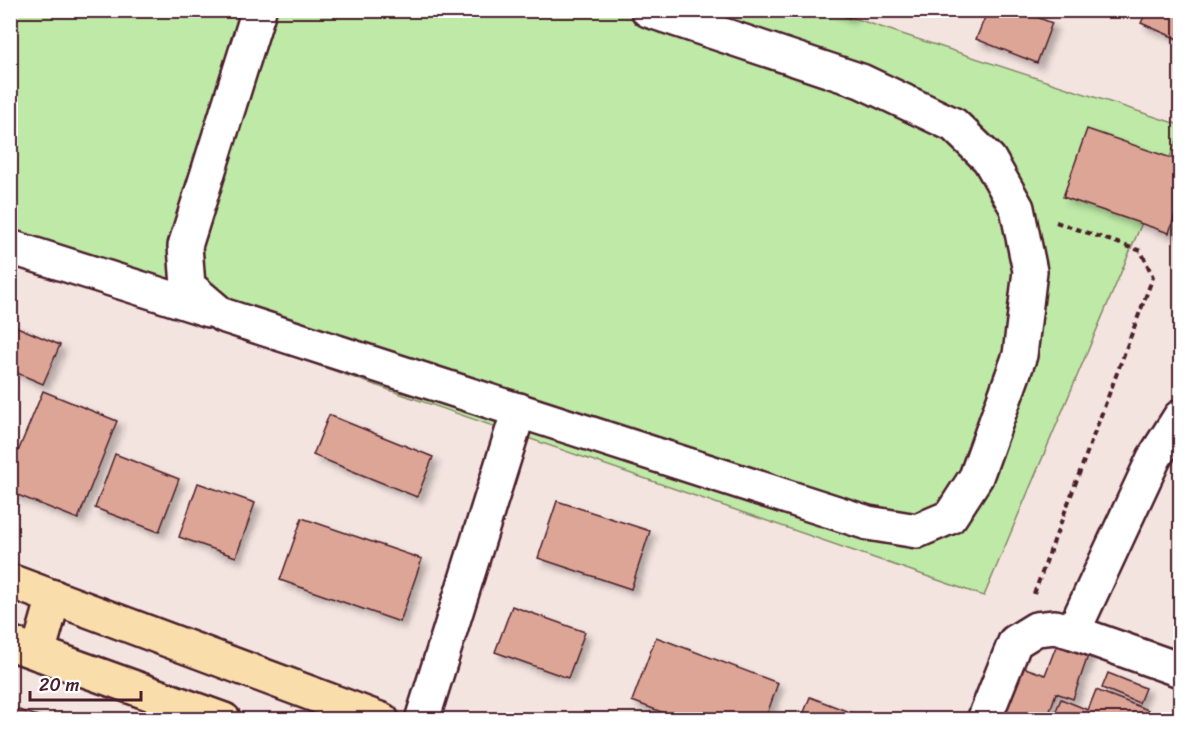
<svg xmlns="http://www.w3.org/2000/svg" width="1191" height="730" font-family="Sriracha,sans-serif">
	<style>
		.green { fill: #bee9a6; stroke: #848468; stroke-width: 1.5 }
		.building { fill: #dca595; stroke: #4a1f2b; stroke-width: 1.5; filter: url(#shadow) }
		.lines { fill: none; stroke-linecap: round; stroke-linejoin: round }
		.minor-casing { stroke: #4a1f2b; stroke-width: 38 }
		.trunk-casing { stroke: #4a1f2b; stroke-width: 38 }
		.path { stroke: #4a1f2b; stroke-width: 4; stroke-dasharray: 6 4.5; stroke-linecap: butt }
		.minor { stroke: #fff; stroke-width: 33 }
		.trunk { stroke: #f9deab; stroke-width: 33 }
	</style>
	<defs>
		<filter id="shadow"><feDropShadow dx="5.5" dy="5.5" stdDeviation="3" flood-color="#0004"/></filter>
	</defs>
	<rect width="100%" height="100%" fill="#f4e4df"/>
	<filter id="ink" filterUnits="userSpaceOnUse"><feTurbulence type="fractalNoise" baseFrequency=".0167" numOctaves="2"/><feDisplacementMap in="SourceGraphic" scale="12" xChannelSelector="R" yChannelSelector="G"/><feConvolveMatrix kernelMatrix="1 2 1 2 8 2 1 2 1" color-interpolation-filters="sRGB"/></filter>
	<g filter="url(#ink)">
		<!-- green -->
		<polygon class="green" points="11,11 832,11 1180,125 1180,133 984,596 11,259"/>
		<!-- building -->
		<g class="building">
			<polygon points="829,10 852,10 849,18"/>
			<polygon points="988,10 1019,10 1052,23 1037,63 976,39"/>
			<polygon points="1147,10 1180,10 1180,40 1141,23"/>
			<polygon points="1087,129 1180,161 1180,199 1169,233 1063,197"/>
			<polygon points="10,324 60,345 43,384 10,370"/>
			<polygon points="43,391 117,421 78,519 10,492 10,471"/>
			<polygon points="329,415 433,457 417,497 313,455"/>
			<polygon points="115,454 179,479 159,532 95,508"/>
			<polygon points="198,483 255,503 236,557 179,537"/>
			<polygon points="557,501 650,531 631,589 538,558"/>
			<polygon points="302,518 422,559 400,622 280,580"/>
			<polygon points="512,606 585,632 568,678 495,652"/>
			<polygon points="1060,636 1091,647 1073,699 1056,693 1047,720 994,720 1014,664 1045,675"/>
			<polygon points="656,637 778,683 765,720 683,720 632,701"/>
			<polygon points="1108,673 1145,688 1139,703 1102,688"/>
			<polygon points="1096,690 1148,710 1144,720 1052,720 1061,699 1088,710"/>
			<polygon points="810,697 870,720 801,720"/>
			<polygon points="10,707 47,719 10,720"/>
			<polygon points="1150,713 1169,720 1148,720"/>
		</g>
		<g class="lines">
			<!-- minor casing -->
			<g class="minor-casing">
				<g id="minor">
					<polyline points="259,10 185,246 188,286 222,315 868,523 917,531 950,517 976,477 1020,355 1030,271 1017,208 989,159 954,125 861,81 648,10"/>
					<polyline points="10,247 209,310"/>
					<polyline points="1073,632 1154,458 1180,417"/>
					<polyline points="422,720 519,410"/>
					<polyline points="984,720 1015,642 1036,629 1055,627 1073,632 1180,670"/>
				</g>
			</g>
			<!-- trunk casing -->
			<g class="trunk-casing">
				<g id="trunk">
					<polyline points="10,581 382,720"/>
					<polyline points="10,643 224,720"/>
					<polyline points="38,653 54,597"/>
				</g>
			</g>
			<!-- path -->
			<polyline class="path" points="1034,594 1153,277 1141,251 1056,222"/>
			<!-- minor -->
			<use href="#minor" class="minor"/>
			<!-- trunk -->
			<use href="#trunk" class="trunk"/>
		</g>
	</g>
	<!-- margin -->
	<rect width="1191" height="730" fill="none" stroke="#fff" stroke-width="36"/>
	<rect x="18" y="18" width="1155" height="694" fill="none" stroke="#4a1f2b" stroke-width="2" filter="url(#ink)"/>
	<!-- scale -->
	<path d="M30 691v9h111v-9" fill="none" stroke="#4a1f2b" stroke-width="3"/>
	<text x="39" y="691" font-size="18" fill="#4a1f2b" stroke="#ffffff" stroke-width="4.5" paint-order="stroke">20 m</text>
</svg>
